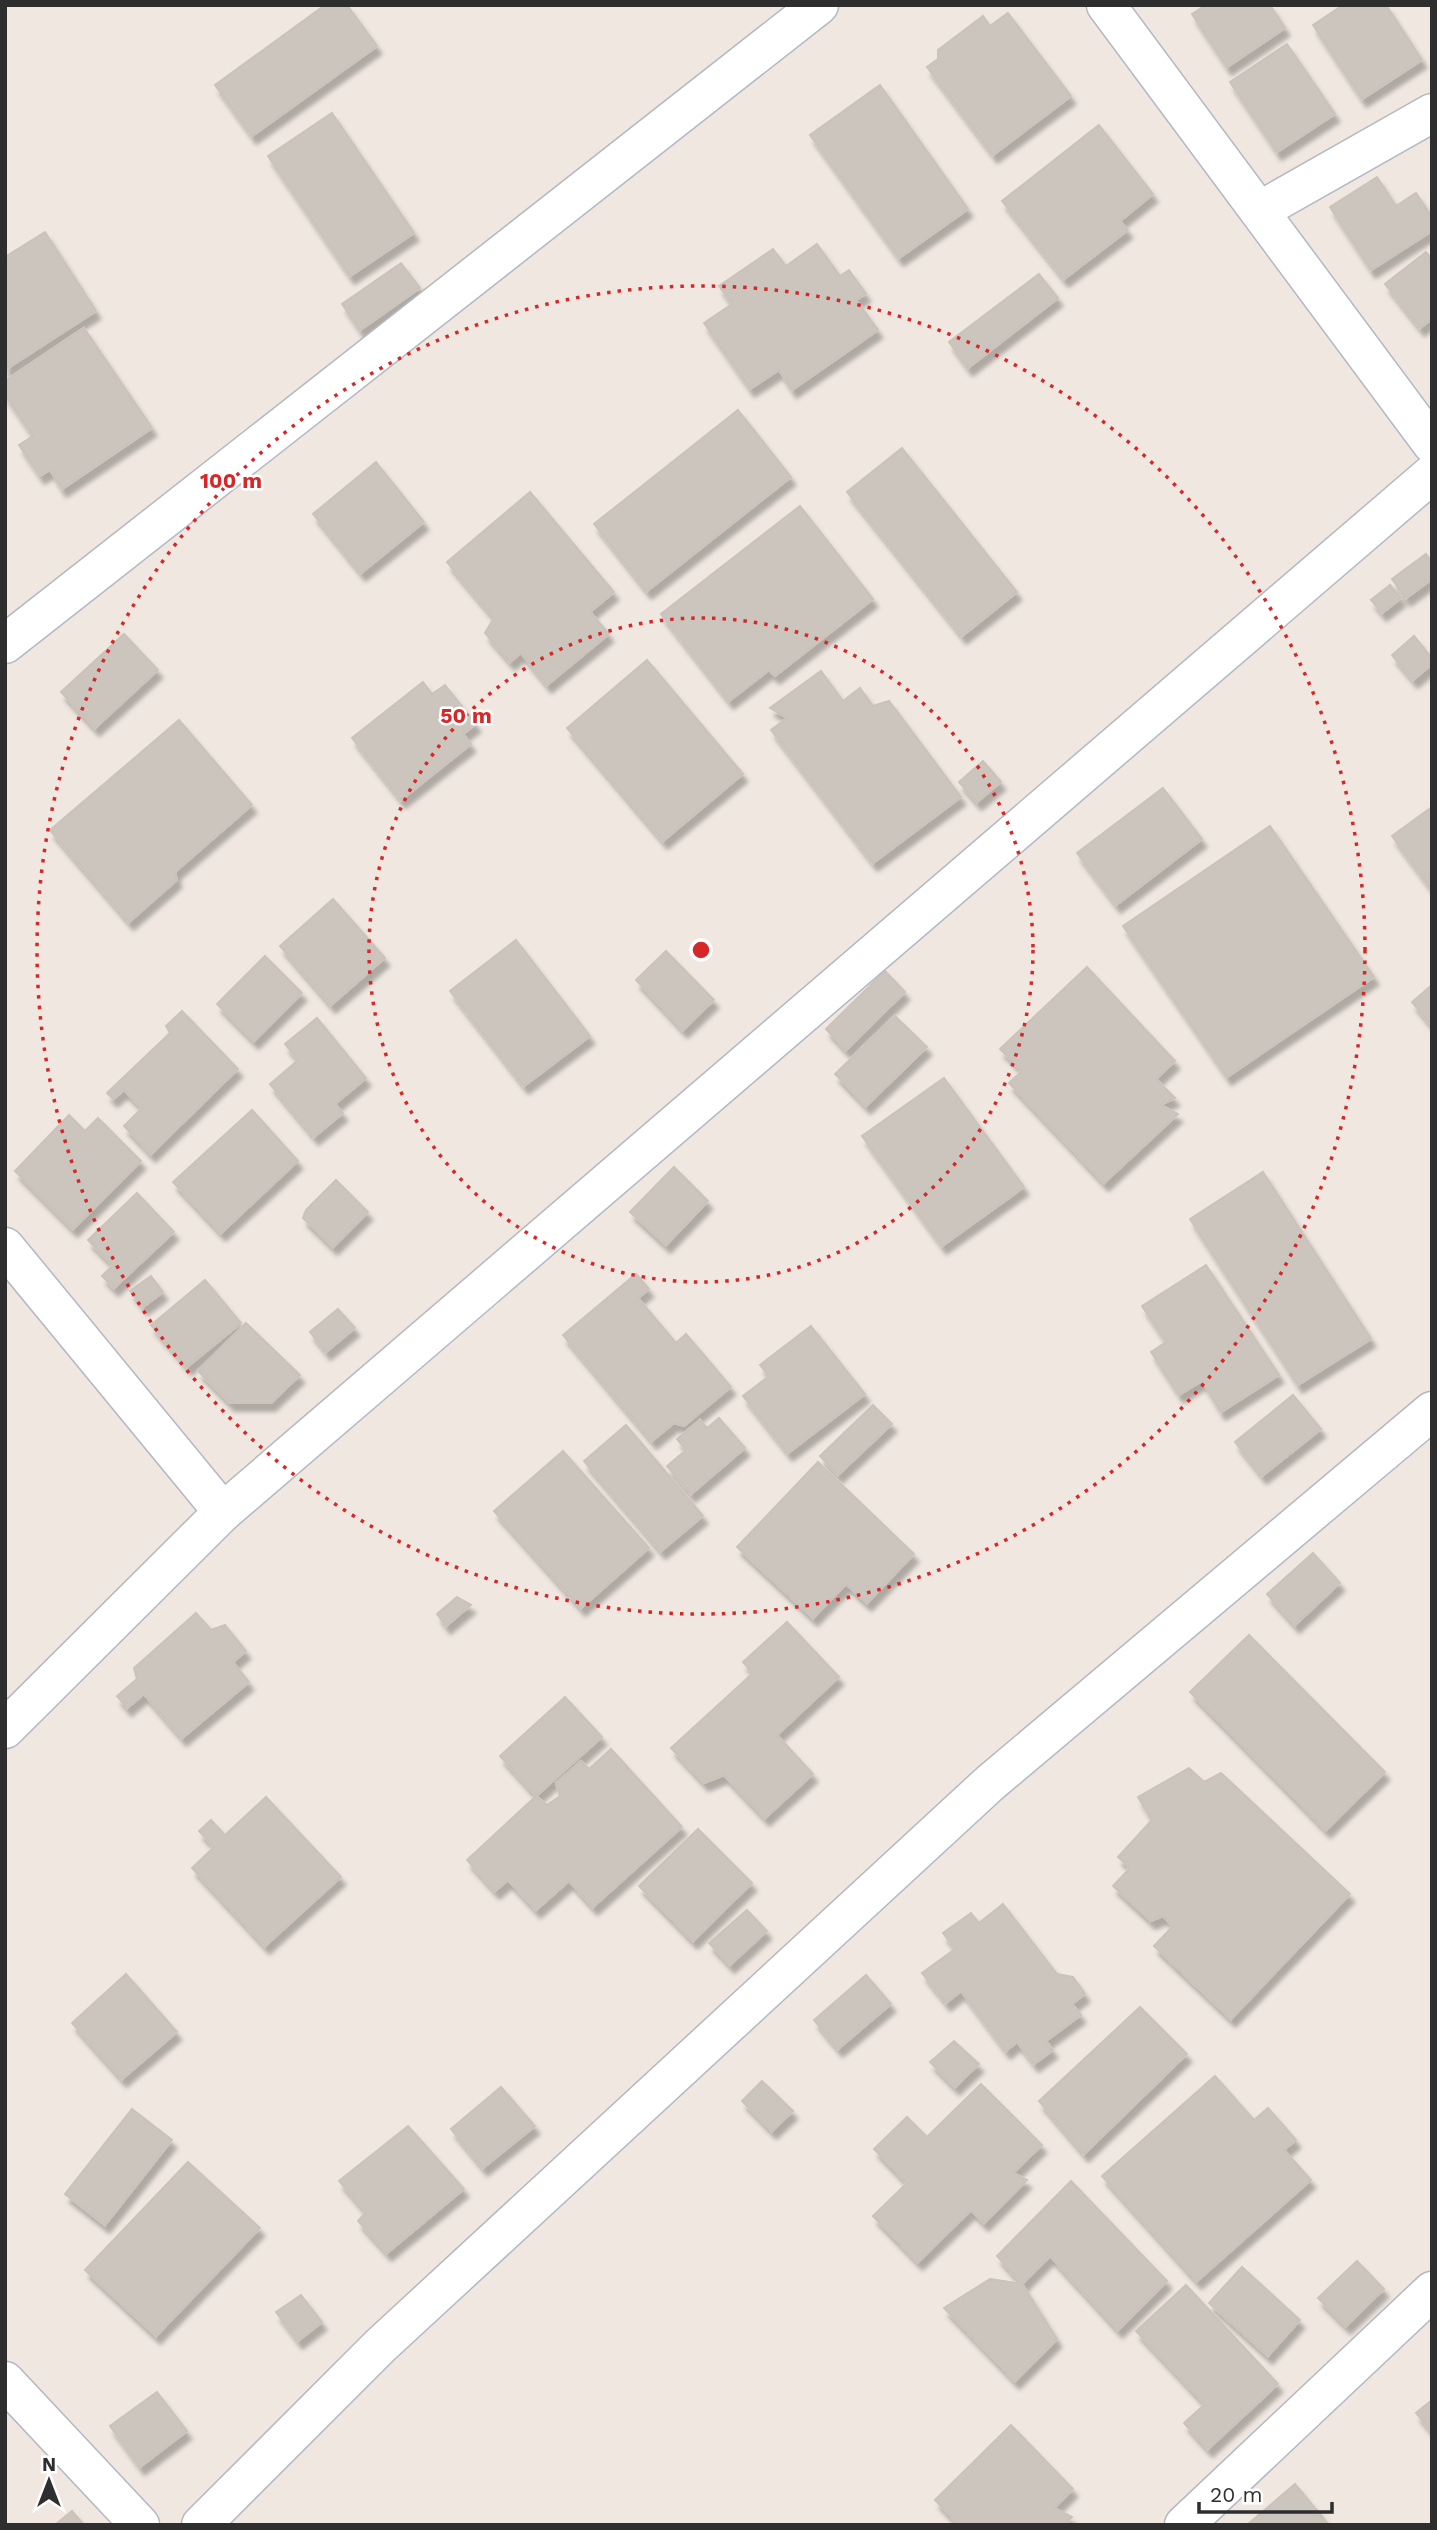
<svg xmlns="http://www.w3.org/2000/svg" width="1437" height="2530" font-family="'Work Sans',sans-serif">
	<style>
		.building { fill: #cbc5be; stroke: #ccc2b9; stroke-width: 2; filter: url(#shadow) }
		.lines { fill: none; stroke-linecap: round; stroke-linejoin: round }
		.street-casing { stroke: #b4b8c2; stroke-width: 41 }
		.street { stroke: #fff; stroke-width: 38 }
		.ring { fill: none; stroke: #d62828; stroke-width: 3.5; stroke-dasharray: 3.5 7 }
		.centre { fill: #d62828; stroke: #fff; stroke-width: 3.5 }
		.ring-label { font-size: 21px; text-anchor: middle; font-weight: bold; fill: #d62828; stroke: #fff; stroke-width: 5; stroke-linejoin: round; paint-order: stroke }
	</style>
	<defs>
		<filter id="shadow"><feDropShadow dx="4.5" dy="8" stdDeviation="2" flood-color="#0004"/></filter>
	</defs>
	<rect width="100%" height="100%" fill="#efe7e0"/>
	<!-- building -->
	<g class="building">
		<polygon points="325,5 347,5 377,46 252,136 215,85"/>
		<polygon points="1206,5 1270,5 1285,28 1227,67 1192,14"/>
		<polygon points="1343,5 1386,5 1422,60 1362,99 1313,25"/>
		<polygon points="1008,13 1071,96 993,155 927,67 938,59 938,50 983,16 990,26"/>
		<polygon points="1287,44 1335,114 1277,152 1230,82"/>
		<polygon points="880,85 968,209 899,258 810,135"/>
		<polygon points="332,113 414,233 350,276 268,156"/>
		<polygon points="1099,125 1153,194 1120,221 1128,230 1064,279 1002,201"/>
		<polygon points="1377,177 1396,206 1416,193 1432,217 1432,231 1371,270 1330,207"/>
		<polygon points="45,232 96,311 5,370 5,257"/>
		<polygon points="817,244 840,276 849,270 866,294 856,300 878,330 792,390 779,370 750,389 704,323 732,304 719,286 773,249 786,266"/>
		<polygon points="1426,252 1432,259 1432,319 1420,328 1385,284"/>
		<polygon points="401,263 420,288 360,330 342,304"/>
		<polygon points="1039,274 1058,298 968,368 949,342"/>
		<polygon points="84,328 152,428 62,489 50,470 40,476 19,445 33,436 5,395 5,381"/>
		<polygon points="738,410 791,477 647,591 594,524"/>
		<polygon points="902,448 1017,592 962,636 847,492"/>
		<polygon points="376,462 424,522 361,573 313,514"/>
		<polygon points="530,492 614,592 590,612 609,634 547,685 521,653 510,662 485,633 494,618 447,562"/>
		<polygon points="800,506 873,599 775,676 769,670 729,701 661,614"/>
		<polygon points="1426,554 1432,562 1432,579 1406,598 1392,579"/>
		<polygon points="1390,585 1401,598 1382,613 1371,600"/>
		<polygon points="124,634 158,670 95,728 61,692"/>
		<polygon points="1414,636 1432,658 1432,664 1413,680 1392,655"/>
		<polygon points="647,660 743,774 663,841 567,728"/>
		<polygon points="821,671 843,701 860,688 873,706 889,701 961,797 873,863 771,730 787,718 770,708"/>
		<polygon points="423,682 432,694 445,685 476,724 463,734 471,744 401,800 352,738"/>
		<polygon points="179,720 252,805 175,872 177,880 129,922 50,830"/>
		<polygon points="983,761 1001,782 977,802 959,782"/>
		<polygon points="1163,788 1202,839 1116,905 1077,853"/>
		<polygon points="1432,807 1432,890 1392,836"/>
		<polygon points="1270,826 1374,977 1227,1077 1123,926"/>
		<polygon points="333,899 385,958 331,1005 280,946"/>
		<polygon points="516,940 590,1036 524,1086 450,991"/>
		<polygon points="666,951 714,1000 683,1030 636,980"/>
		<polygon points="265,956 302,993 254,1041 217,1004"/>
		<polygon points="1087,967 1175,1061 1156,1079 1175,1098 1160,1105 1178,1114 1104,1183 1009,1083 1022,1071 1000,1049"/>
		<polygon points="885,971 905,992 846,1050 826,1029"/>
		<polygon points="1432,985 1432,1026 1412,1002"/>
		<polygon points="182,1011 238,1069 151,1154 124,1126 142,1108 124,1090 113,1099 107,1093 170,1033 166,1026"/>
		<polygon points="895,1016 927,1047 866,1106 835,1074"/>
		<polygon points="317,1018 366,1078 335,1104 343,1113 314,1137 270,1084 298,1060 285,1044"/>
		<polygon points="944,1078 1024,1187 942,1246 862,1136"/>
		<polygon points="252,1110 298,1161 221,1233 173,1182"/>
		<polygon points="69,1115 85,1131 98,1118 141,1161 73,1229 15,1171"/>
		<polygon points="674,1167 708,1201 666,1245 630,1212"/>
		<polygon points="1263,1172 1371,1339 1298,1385 1190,1219"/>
		<polygon points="336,1180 368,1212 333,1247 303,1218 306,1210"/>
		<polygon points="137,1193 174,1232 114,1288 102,1276 113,1265 88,1240"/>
		<polygon points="1206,1265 1279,1375 1221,1412 1202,1381 1179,1395 1151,1352 1166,1342 1142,1306"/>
		<polygon points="636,1274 649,1289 638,1298 676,1343 686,1334 731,1387 684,1426 674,1423 652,1441 563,1335"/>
		<polygon points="151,1276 163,1292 143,1307 130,1291"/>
		<polygon points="205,1280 241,1323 187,1367 151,1325"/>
		<polygon points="338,1309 355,1328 326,1352 310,1332"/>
		<polygon points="246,1323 300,1375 271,1403 230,1403 198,1371"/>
		<polygon points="811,1326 865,1394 788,1453 743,1396 769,1376 760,1365"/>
		<polygon points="1293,1395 1321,1429 1262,1476 1235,1442"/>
		<polygon points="873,1405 892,1424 838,1475 820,1456"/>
		<polygon points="719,1418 745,1448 691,1494 667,1466 686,1450 677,1439 700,1420 707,1428"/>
		<polygon points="626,1425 703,1516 661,1551 584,1461"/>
		<polygon points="563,1451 649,1548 581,1608 494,1511"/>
		<polygon points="818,1462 914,1554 867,1603 846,1584 813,1618 737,1547"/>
		<polygon points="1313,1553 1340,1583 1295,1625 1267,1594"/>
		<polygon points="457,1597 471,1605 446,1626 437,1614"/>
		<polygon points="196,1613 211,1630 225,1625 246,1651 233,1662 249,1682 182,1738 144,1694 127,1708 117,1696 137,1679 134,1668"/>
		<polygon points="787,1622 839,1677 777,1735 813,1774 765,1818 724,1775 704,1783 671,1748 753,1673 743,1662"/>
		<polygon points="1249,1635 1385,1772 1326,1830 1190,1692"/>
		<polygon points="565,1697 602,1737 536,1796 500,1756"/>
		<polygon points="611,1749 682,1827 593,1907 569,1881 536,1910 508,1880 495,1891 467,1860 536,1796 547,1805 560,1796 556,1783 581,1761 589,1769"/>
		<polygon points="1189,1768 1204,1782 1221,1773 1350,1894 1231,2019 1154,1946 1173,1926 1163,1916 1151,1921 1113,1886 1130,1868 1118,1857 1152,1820 1138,1797"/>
		<polygon points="266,1797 341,1877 265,1946 192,1868 214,1847 199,1831 211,1820 225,1835"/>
		<polygon points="698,1829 752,1883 693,1941 639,1886"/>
		<polygon points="1003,1904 1057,1974 1073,1977 1085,1994 1072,2004 1081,2015 1046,2041 1053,2050 1034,2064 1017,2042 1006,2051 961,1991 946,2003 922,1973 955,1949 943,1933 971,1913 979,1923"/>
		<polygon points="747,1910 767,1931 730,1965 709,1943"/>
		<polygon points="126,1974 177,2032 122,2079 72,2023"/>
		<polygon points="866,1975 891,2004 838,2049 814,2020"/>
		<polygon points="1140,2007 1187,2054 1084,2154 1039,2101"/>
		<polygon points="954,2041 979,2064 955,2087 930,2062"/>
		<polygon points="1215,2076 1254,2120 1268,2108 1296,2140 1284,2150 1311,2180 1197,2281 1102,2176"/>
		<polygon points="762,2081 793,2111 772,2131 742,2101"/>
		<polygon points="981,2084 1042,2145 1013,2173 1027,2180 984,2223 971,2210 918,2262 873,2216 907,2183 874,2149 907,2117 927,2137"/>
		<polygon points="501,2087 535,2126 483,2168 451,2129"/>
		<polygon points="132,2109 172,2140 105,2225 65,2194"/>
		<polygon points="408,2126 464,2189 387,2253 358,2221 366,2212 339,2181"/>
		<polygon points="188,2162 260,2228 156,2336 85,2270"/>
		<polygon points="1071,2181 1167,2281 1118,2330 1050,2256 1022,2284 997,2256"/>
		<polygon points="1357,2261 1384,2289 1346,2326 1318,2298"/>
		<polygon points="1242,2267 1300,2320 1268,2356 1209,2303"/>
		<polygon points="990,2279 1022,2284 1057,2339 1015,2381 944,2308"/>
		<polygon points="1186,2285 1278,2384 1208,2449 1184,2423 1205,2404 1136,2331"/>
		<polygon points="301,2295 322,2322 298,2341 276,2312"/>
		<polygon points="157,2392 187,2431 140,2467 110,2426"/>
		<polygon points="1432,2400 1432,2432 1416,2413"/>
		<polygon points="1011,2425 1073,2489 1054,2508 1072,2517 1064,2525 959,2525 935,2500"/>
		<polygon points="1295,2484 1329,2525 1249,2525 1248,2524"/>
		<polygon points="72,2511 84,2525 55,2525"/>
	</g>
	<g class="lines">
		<!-- street casing -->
		<g class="street-casing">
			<g id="street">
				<polyline points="1106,5 1432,444"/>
				<polyline points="1261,210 1432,113"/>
				<polyline points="5,644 819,5"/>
				<polyline points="5,1247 223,1512"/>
				<polyline points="5,1729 223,1512 1432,474"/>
				<polyline points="5,2381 140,2525"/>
				<polyline points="201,2525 380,2346 990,1783 1432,1411"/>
				<polyline points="1184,2525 1432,2291"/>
			</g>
		</g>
		<!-- street -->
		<use href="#street" class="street"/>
	</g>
	<!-- distance rings -->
	<g class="ring">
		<circle cx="701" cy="950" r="332"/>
		<circle cx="701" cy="950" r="664"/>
	</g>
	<circle cx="701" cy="950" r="10" class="centre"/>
	<g class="ring-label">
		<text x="231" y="488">100 m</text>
		<text x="466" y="723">50 m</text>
	</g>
	<!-- border -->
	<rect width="1437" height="2530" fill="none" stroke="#2e2e2e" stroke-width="14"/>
	<!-- north arrow -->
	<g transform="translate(49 2481)" stroke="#ffffff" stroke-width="5" paint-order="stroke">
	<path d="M0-5L12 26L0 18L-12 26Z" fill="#2e2e2e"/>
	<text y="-10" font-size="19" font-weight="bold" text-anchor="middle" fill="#2e2e2e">N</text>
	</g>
	<!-- scale -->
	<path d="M1199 2502v10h133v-10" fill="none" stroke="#2e2e2e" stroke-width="3.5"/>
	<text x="1210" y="2502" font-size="21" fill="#2e2e2e" stroke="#ffffff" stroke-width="5" paint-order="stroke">20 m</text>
</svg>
